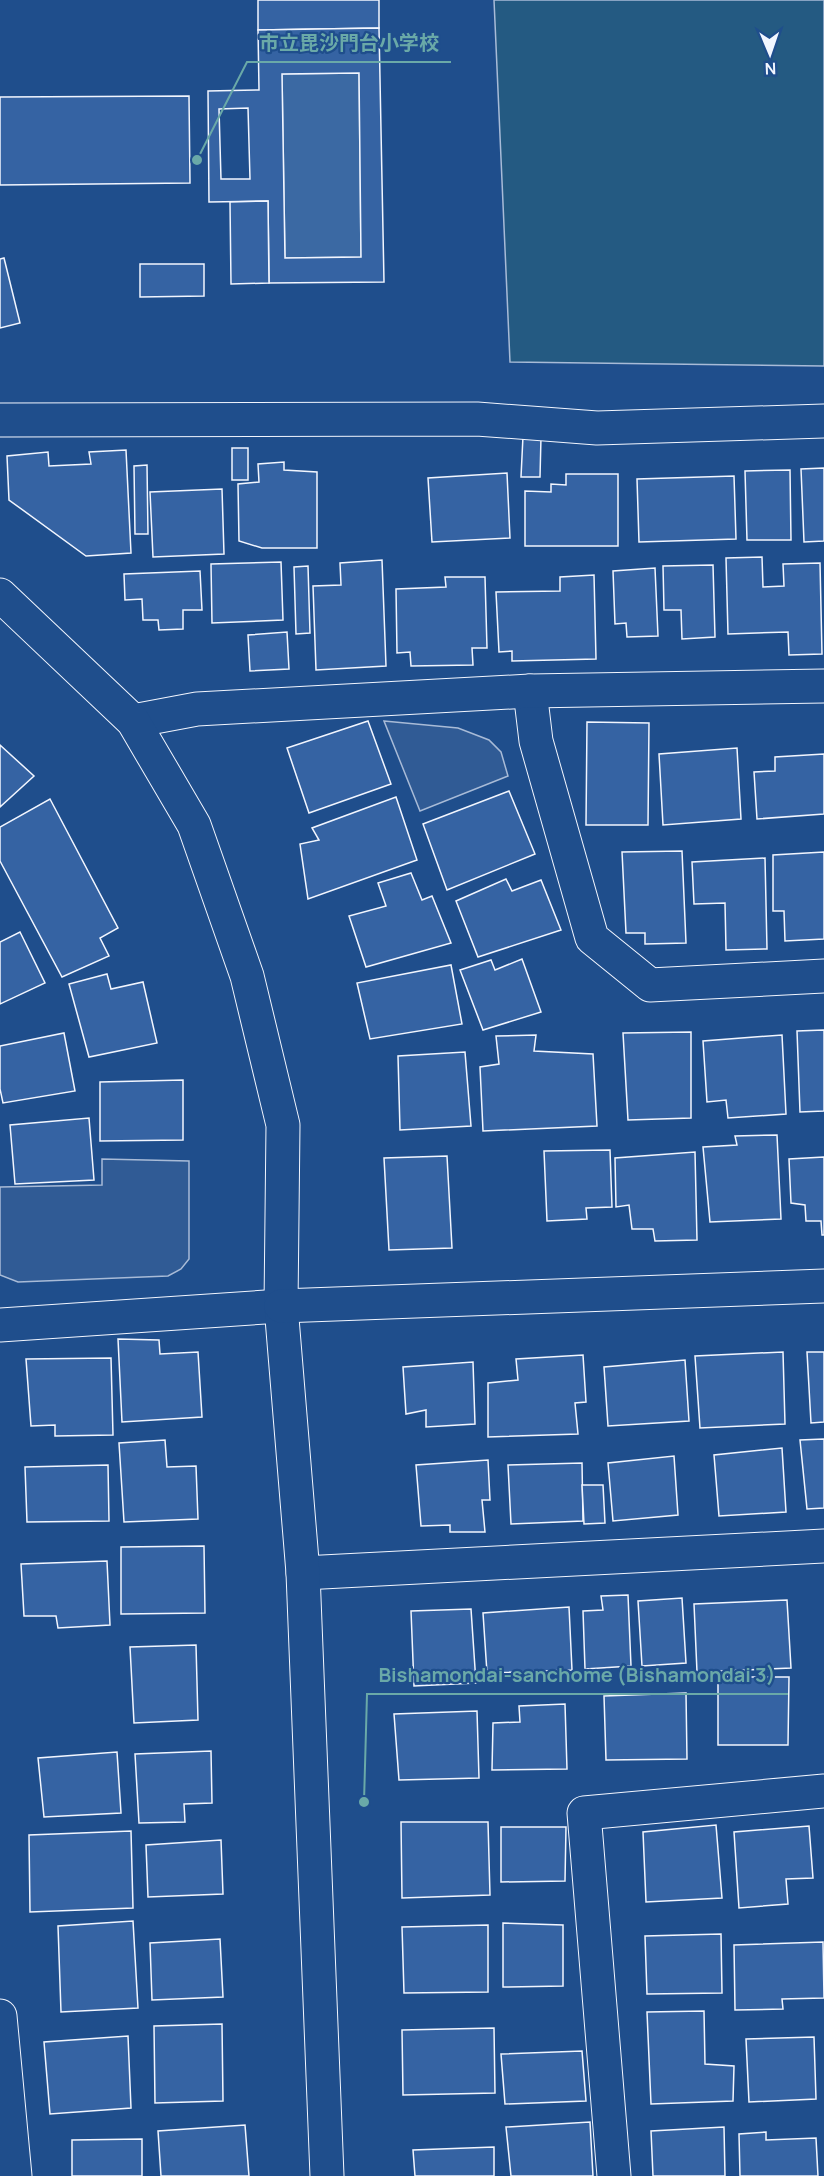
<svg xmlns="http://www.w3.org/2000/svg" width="824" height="2176" font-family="Manrope,'Noto Sans JP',sans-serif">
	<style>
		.green { fill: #245a82; stroke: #a8bbd7; stroke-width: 1.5 }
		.parking { fill: #305b95; stroke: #a8bbd7; stroke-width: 1.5 }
		.water { fill: #3b69a3; stroke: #a8bbd7; stroke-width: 1.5 }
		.building { fill: #3563a3; stroke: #f2f6ff; stroke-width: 1.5; fill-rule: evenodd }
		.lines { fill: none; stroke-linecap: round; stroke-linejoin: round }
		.minor-casing { stroke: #f2f6ff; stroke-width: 35 }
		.tertiary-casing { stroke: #f2f6ff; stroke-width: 35 }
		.minor { stroke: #1f4e8c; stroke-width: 33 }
		.tertiary { stroke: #1f4e8c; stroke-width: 33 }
		.leader { fill: none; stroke: #6aa9a8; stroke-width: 2 }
		.callout-dot { fill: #6aa9a8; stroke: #1f4e8c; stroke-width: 2 }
		.callout-label { font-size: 20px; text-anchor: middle; font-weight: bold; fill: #6aa9a8; stroke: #1f4e8c; stroke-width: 4.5; stroke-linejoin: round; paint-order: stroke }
	</style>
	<rect width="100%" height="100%" fill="#1f4e8c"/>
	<!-- green -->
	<polygon class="green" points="494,0 824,0 824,366 510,362"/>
	<!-- parking -->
	<g class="parking">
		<polygon points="384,721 458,728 489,740 501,752 508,776 420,811"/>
		<polygon points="102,1159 189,1161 189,1259 181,1269 168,1276 18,1282 0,1275 0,1187 102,1185"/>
	</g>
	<!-- water -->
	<polygon class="water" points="359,73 361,257 285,258 282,74"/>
	<!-- building -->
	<g class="building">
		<polygon points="258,0 379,0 379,28 258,30"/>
		<path d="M 379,28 L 384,282 L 269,283 L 268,201 L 209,202 L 208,91 L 259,90 L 258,30 ZM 359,73 L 361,257 L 285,258 L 282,74 ZM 248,108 L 250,179 L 221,179 L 219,109 Z"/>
		<polygon points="189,96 190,183 0,185 0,97"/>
		<polygon points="268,201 269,283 231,284 230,202"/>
		<polygon points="4,258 20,323 0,328 0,259"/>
		<polygon points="140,264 204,264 204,296 140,297"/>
		<polygon points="523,436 541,437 540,477 521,477"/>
		<rect x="232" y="448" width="16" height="32"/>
		<polygon points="126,450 131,553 86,556 9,500 7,456 48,452 49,466 91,464 89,452"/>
		<polygon points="284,462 284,470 317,472 317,548 262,548 239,541 238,484 259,482 258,464"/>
		<polygon points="147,465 148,534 135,534 134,466"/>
		<polygon points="824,468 824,541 804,542 801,469"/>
		<polygon points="790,470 791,540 747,540 745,471"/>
		<polygon points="507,473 510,538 432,542 428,478"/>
		<polygon points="566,474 618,474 618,546 525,546 525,491 551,492 551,484 566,485"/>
		<polygon points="734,476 736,539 639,542 637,479"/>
		<polygon points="222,489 224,554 153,557 150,492"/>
		<polygon points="762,557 763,587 784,586 783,564 820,563 822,654 789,655 788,632 728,634 726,558"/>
		<polygon points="382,560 386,666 316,670 313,586 341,585 340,563"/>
		<polygon points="281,562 283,620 212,623 211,564"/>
		<polygon points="713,565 715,637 682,639 681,610 664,610 663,566"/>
		<polygon points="308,566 310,633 296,634 294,567"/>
		<polygon points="655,568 658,636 627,637 626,623 615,624 613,571"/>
		<polygon points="200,571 202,610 183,610 183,629 159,630 158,620 143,620 142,599 125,600 124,574"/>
		<polygon points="594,575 596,659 512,661 512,651 499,652 496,592 560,591 560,577"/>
		<polygon points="445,577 485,577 487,648 472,648 473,665 411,666 410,652 397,653 396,589 446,587"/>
		<polygon points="287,632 289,669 250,671 248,635"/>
		<polygon points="368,721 391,784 309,813 287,748"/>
		<polygon points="587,722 649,723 648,825 586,825"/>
		<polygon points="0,745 34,776 0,807"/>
		<polygon points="737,748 741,819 663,825 659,754"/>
		<polygon points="824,754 824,814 757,819 754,772 775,771 775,757"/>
		<polygon points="509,791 535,854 447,890 423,824"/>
		<polygon points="396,797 417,860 308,899 300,844 319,840 312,828"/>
		<polygon points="50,799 118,928 100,938 109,956 62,977 0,861 0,827"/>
		<polygon points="682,851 686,943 645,944 645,933 626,933 622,852"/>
		<polygon points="824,852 824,939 785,941 784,911 773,911 773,855"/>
		<polygon points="765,858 767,949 726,950 725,903 694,904 692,862"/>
		<polygon points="411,873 422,900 432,896 451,943 366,967 349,916 386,906 378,883"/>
		<polygon points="506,879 512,891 541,880 561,930 478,957 456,901"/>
		<polygon points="20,932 45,983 0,1004 0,942"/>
		<polygon points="522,959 541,1012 483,1030 460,970 491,960 495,970"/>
		<polygon points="451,965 462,1024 370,1039 357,983"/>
		<polygon points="107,974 111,989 143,982 157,1043 89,1057 69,984"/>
		<polygon points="824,1030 824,1111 800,1112 797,1031"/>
		<polygon points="691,1032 691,1118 628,1120 623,1033"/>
		<polygon points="64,1033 75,1091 3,1103 0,1089 0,1046"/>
		<polygon points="536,1035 534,1051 593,1054 597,1126 483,1131 480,1067 499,1064 496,1036"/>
		<polygon points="782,1035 786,1114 728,1118 726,1100 707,1102 703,1041"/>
		<polygon points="465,1052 471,1126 400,1130 398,1056"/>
		<polygon points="183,1080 183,1140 100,1141 100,1082"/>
		<polygon points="89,1118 94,1180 15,1184 10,1125"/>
		<polygon points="777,1135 781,1219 710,1222 703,1147 737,1145 735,1136"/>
		<polygon points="610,1150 612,1207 586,1208 587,1219 547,1221 544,1151"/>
		<polygon points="695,1152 697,1240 655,1241 653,1229 632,1229 629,1205 616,1207 615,1158"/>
		<polygon points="447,1156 452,1248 389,1250 384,1158"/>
		<polygon points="824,1157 824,1235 822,1235 821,1221 806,1221 805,1205 791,1203 789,1159"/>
		<polygon points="118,1339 159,1340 160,1354 198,1352 202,1417 122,1422"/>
		<polygon points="783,1352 785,1424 700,1428 695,1356"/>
		<polygon points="807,1352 824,1352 824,1422 811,1423"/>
		<polygon points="583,1355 586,1402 575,1403 578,1434 488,1437 488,1383 518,1380 516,1359"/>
		<polygon points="111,1358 113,1435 55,1436 55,1425 31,1426 26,1359"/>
		<polygon points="685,1360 689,1421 608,1426 604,1367"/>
		<polygon points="473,1362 475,1424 426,1427 426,1410 406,1414 403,1367"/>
		<polygon points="824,1439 824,1508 807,1509 800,1440"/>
		<polygon points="165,1440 167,1467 196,1466 198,1519 124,1522 119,1443"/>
		<polygon points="782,1448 786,1512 719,1516 714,1455"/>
		<polygon points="674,1456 678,1515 613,1521 608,1463"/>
		<polygon points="488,1460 490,1500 482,1500 485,1532 450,1532 450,1525 421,1526 416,1465"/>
		<polygon points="582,1463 583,1521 511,1524 508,1465"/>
		<polygon points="108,1465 109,1521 27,1522 25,1467"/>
		<polygon points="582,1485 603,1485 605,1523 584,1524"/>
		<polygon points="204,1546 205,1613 121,1614 121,1547"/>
		<polygon points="107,1561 110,1625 58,1628 56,1616 24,1616 21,1564"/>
		<polygon points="628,1595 631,1666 585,1669 583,1611 603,1610 601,1596"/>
		<polygon points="682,1598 686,1663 642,1666 638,1601"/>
		<polygon points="787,1600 791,1668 697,1672 694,1604"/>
		<polygon points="569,1607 572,1670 487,1673 483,1613"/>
		<polygon points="471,1609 476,1683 414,1686 411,1611"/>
		<polygon points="196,1645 198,1720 134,1723 130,1647"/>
		<polygon points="718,1677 789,1677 788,1745 718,1745"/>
		<polygon points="686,1693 687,1759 606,1760 604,1696"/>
		<polygon points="565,1704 567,1769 492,1770 493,1723 520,1722 519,1706"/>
		<polygon points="477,1711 479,1778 399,1780 394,1714"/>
		<polygon points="211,1751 212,1803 184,1804 185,1822 139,1823 135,1754"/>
		<polygon points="117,1752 121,1813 44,1817 38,1758"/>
		<polygon points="401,1822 488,1822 490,1895 402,1898"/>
		<polygon points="716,1825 722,1898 646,1902 643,1832"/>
		<polygon points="809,1826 813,1878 786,1879 788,1904 739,1908 734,1832"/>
		<polygon points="501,1827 566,1827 565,1881 501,1882"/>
		<polygon points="131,1831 133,1908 30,1912 29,1835"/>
		<polygon points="221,1840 223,1894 148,1897 146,1845"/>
		<polygon points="133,1921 138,2008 61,2012 58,1926"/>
		<polygon points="503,1923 563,1925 563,1986 503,1987"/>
		<polygon points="488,1925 488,1992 404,1993 402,1927"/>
		<polygon points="721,1934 722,1993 647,1994 645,1936"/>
		<polygon points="220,1939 223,1997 152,2000 150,1943"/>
		<polygon points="823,1942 824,1998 782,1999 783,2009 735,2010 734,1945"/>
		<polygon points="704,2011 705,2064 734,2066 733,2101 651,2104 647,2012"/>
		<polygon points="222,2024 223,2101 155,2103 154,2026"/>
		<polygon points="494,2028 495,2093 403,2095 402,2030"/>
		<polygon points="128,2036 131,2108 50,2114 44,2042"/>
		<polygon points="814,2037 816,2099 749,2102 746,2039"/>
		<polygon points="582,2051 586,2101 505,2104 501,2054"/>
		<polygon points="590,2122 593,2176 511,2176 506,2127"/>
		<polygon points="245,2125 249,2176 161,2176 158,2131"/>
		<polygon points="724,2127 725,2176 653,2176 651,2131"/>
		<polygon points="766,2132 766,2140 816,2138 818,2176 740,2176 739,2134"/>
		<polygon points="142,2139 142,2176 72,2176 72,2140"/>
		<polygon points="494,2147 494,2176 415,2176 413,2150"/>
	</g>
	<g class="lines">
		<!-- minor casing -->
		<g class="minor-casing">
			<g id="minor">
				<polyline points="0,420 477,419 597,428 824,421"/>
				<polyline points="530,691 536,741 592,938 650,985 824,976"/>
				<polyline points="133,721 197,709 530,691 824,686"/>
				<polyline points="0,1325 281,1306"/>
				<polyline points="303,1573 824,1546"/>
				<polyline points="0,2016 15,2176"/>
				<polyline points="614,2176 584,1813 824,1791"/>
			</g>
		</g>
		<!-- tertiary casing -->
		<g class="tertiary-casing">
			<g id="tertiary">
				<polyline points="0,595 133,721 194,825 247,976 283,1125 281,1306 303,1573 327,2176"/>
				<polyline points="281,1306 824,1286"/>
			</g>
		</g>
		<!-- minor -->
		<use href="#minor" class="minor"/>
		<!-- tertiary -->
		<use href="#tertiary" class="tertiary"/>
	</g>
	<!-- callouts -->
	<path class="leader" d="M197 160L247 62H451M364 1802L367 1694H788"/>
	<g class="callout-dot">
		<circle cx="197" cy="160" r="6"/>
		<circle cx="364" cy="1802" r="6"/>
	</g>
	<g class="callout-label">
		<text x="349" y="50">市立毘沙門台小学校</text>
		<text x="577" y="1682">Bishamondai-sanchome (Bishamondai 3)</text>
	</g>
	<!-- north arrow -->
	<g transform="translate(770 54) rotate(178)" stroke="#1f4e8c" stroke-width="4.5" paint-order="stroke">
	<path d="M0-4.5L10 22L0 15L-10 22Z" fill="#f2f6ff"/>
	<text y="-9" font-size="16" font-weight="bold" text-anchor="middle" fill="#f2f6ff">N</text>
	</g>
</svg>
